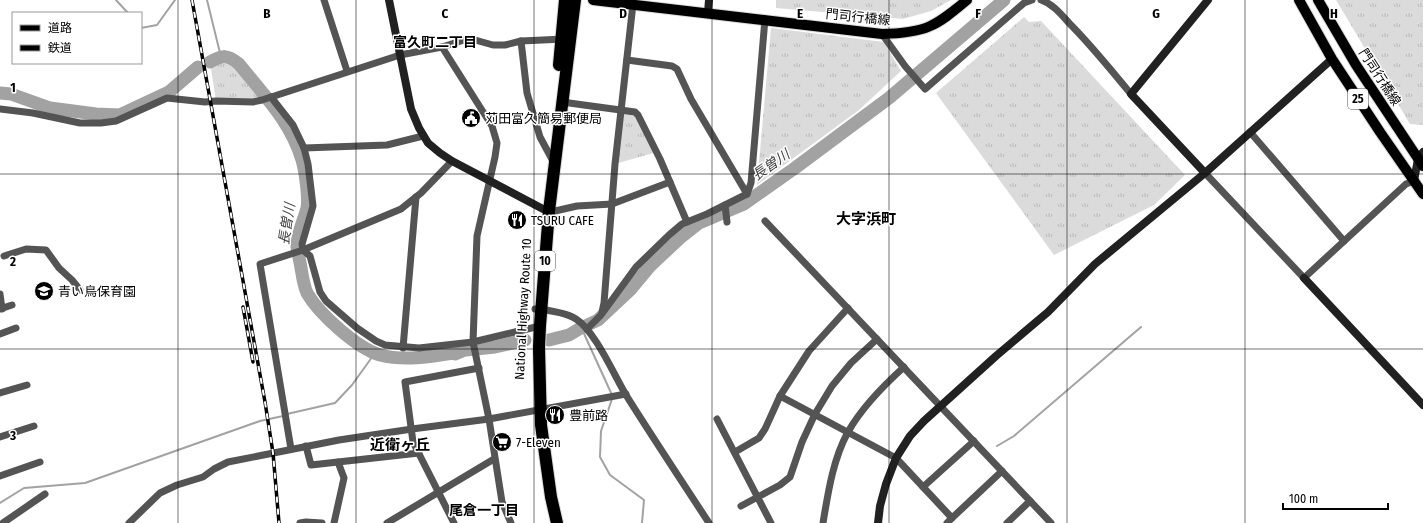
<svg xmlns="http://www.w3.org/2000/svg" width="1423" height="523" font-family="'Fira Sans Condensed','Noto Sans JP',sans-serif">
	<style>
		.grass { fill: url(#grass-tufts) }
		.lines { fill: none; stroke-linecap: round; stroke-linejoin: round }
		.stream { stroke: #a2a2a2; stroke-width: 2 }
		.river { stroke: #a2a2a2; stroke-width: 13 }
		.primary-casing { stroke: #dbdbdb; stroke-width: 12 }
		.highway-casing { stroke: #dbdbdb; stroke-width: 14 }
		.street { stroke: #545454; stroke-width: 7 }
		.secondary { stroke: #212121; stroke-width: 8 }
		.primary { stroke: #000; stroke-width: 10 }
		.highway { stroke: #000; stroke-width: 12 }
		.rail-casing { stroke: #000; stroke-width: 3.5 }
		.rail { stroke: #fff; stroke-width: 2; stroke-dasharray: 6; stroke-linecap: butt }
		.grid { fill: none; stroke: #000; stroke-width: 1; stroke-opacity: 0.55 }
		.labels { text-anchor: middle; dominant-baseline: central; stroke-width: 3; stroke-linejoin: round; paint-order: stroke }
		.shield { fill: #fff; stroke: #4c4c4c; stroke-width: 1 }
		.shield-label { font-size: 12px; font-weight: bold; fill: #000 }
		.street-label { font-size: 13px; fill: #000; stroke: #fff }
		.poi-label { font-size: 13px; fill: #000; stroke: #fff; text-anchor: start }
		.neighbourhood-label { font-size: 14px; font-weight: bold; fill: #000; stroke: #fff }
		.water-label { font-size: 14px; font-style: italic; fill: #434343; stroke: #fff }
		.quarter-label { font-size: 15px; font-weight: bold; fill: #000; stroke: #fff }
		.grid-label { font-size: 13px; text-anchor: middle; font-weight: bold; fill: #000; stroke: #fff; stroke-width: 3; stroke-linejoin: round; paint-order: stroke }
	</style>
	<defs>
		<pattern id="grass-tufts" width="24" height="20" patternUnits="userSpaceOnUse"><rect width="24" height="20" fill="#dbdbdb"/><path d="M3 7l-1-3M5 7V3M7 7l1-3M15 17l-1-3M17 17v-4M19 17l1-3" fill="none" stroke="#bababa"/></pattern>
	</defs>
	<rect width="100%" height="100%" fill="#fff"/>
	<!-- grass -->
	<g class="grass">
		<polygon points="776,0 951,0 931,11 903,19 776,8"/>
		<polygon points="1336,0 1423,0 1423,125 1410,124"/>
		<polygon points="1024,17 1029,22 1041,21 1185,175 1154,205 1054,255 936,93"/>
		<polygon points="771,28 884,42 901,71 859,110 757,185"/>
		<polygon points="221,57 232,58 239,64 266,98 216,101 210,62"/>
		<polygon points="622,111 635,112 657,152 615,164"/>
	</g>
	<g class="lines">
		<!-- stream -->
		<g class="stream">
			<polyline points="116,0 128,13"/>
			<polyline points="207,0 221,57"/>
			<polyline points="141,28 157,25 175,0"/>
			<polyline points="581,327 612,395"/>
			<polyline points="612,399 601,431 600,457 610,475 644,500 642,523"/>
			<polyline points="287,414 335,403 352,385 375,353"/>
			<polyline points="997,446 1014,436 1141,327"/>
			<polyline points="0,503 24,488 85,483 260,421 283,416"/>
		</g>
		<!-- river -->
		<g class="river">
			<path d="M 210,62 C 223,55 227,54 239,64 C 263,94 291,122 302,160 C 305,170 309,198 307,208 C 304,220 297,233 297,246 C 297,250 299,254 299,258 C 302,269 302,282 307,293 C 319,314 357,348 380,355 C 404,361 429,357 453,353 L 455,354 L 467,349 L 466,350 L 495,347 L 525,340"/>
			<polyline points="0,93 11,94 50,108 96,114 120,115 169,92 198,67"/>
			<polyline points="549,340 569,335 579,329 598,320 630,290 650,266 680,238 699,223 744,204 795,168 889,98 1004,0"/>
		</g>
		<!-- primary casing -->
		<g class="primary-casing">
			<g id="primary">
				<path d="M 593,0 L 882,34 C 925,33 935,27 967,0"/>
				<polyline points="1299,0 1332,59 1380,132 1423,194"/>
				<polyline points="1318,0 1356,65 1423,166"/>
			</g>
		</g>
		<!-- highway casing -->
		<g class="highway-casing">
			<g id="highway">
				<polyline points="559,65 565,0"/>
				<polyline points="557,523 551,497 541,425 539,348 540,326 549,211 575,0"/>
			</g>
		</g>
		<!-- street -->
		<g class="street">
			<polyline points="324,0 347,71"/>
			<path d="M 1041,0 C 1053,4 1061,14 1069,23 C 1091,45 1111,70 1131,94"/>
			<polyline points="882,34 905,66 925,89 1024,3 1032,0"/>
			<polyline points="521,41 527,93 540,137 554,163"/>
			<polyline points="442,47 492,126 497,143 495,157 477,236 473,342 489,419 502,502 511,523"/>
			<polyline points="627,60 672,66 677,69 691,99 747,194"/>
			<polyline points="271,97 293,125 304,148 308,164 313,206 302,244 303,250 310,256 320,292 326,301 357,328 376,341 385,345 419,348 473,342 540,326"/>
			<polyline points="562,102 635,112 638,115 660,159 687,222"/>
			<polyline points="0,109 33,113 80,123 101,123 116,121 167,98 205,102 216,101 253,102 262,100 400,55 442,47 467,39 475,40 493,45 505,45 521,41 564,39"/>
			<polyline points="1250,132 1344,241"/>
			<polyline points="304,148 387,145 423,136"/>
			<polyline points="1205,173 1304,278 1406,184 1414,181"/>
			<polyline points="725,205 727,222"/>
			<polyline points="549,211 555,211 577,206 612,204 670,182"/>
			<polyline points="765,221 1051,523"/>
			<polyline points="4,256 26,249 46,250 59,268 72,280 80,290"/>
			<polyline points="0,294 2,309"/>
			<polyline points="0,309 12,305"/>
			<path d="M 535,309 C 547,310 565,312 576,319 C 595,331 614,375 626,395 C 653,438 681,480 709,523"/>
			<polyline points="602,312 604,303 615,164 633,4"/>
			<polyline points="587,329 601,315 636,267 669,235 682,224 707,214 747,194 751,183 765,19"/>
			<polyline points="0,334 16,328"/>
			<polyline points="403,348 416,197"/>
			<polyline points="0,393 27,385"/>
			<polyline points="780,396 896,458 952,518 947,523"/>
			<polyline points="717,419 771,523"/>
			<polyline points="0,437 34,426"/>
			<polyline points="306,446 311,465 419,453"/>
			<polyline points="291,449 260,264 303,250 401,209 421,193 452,161"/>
			<polyline points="735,452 759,438 765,429 780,396 809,351 848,308"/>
			<polyline points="0,476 40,462"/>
			<polyline points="923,487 974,441"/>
			<polyline points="741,506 780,485 790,477 802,442 815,414 832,386 851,363 877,339"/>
			<polyline points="952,518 1002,471"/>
			<polyline points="3,523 45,494"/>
			<polyline points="129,523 160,493 177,485 203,477 214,469 228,462 339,440 412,429 489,419 626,394"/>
			<polyline points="300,523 306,522 322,523"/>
			<polyline points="334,523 344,478 338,462"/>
			<polyline points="387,523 494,459"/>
			<polyline points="454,523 413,442 405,382 479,368"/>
			<path d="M 823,523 C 828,493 833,459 848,432 C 862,407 883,386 904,367"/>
			<polyline points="1007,523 1030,501"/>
		</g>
		<!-- secondary -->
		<g class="secondary">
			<polyline points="389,0 411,109 419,128 428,143 440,153 452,161 543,209 549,211"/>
			<polyline points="708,13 709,0"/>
			<polyline points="1205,173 1131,94 1208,0"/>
			<polyline points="1414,181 1418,159 1423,152"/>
			<polyline points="1304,278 1423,405"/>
			<polyline points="878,523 880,506 886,484 896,458 910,436 924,421 996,356 1048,312 1095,264 1205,173 1332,59"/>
		</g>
		<!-- primary -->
		<use href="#primary" class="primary"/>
		<!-- highway -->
		<use href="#highway" class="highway"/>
		<!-- rail casing -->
		<g class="rail-casing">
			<g id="rail">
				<polyline points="192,0 265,402 273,453 279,523"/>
				<polyline points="243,307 253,362"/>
			</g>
		</g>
		<!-- rail -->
		<use href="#rail" class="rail"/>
	</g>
	<!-- grid -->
	<path class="grid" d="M 178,0 L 178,523M 356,0 L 356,523M 534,0 L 534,523M 712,0 L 712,523M 889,0 L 889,523M 1067,0 L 1067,523M 1245,0 L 1245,523M 0,174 L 1423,174M 0,349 L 1423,349"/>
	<!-- icons -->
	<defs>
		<g id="civic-disc" transform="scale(1)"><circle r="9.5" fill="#000" stroke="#fff"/><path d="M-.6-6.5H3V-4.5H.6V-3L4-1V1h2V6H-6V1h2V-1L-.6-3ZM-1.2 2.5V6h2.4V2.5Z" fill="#fff"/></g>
		<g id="restaurant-disc" transform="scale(1)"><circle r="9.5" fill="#000" stroke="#fff"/><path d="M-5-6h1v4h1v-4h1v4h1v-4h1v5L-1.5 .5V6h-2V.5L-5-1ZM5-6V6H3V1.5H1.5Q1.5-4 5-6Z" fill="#fff"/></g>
		<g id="school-disc" transform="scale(1)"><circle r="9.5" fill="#000" stroke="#fff"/><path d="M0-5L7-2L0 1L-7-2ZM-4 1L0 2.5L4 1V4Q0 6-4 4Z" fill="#fff"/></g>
		<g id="supermarket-disc" transform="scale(1)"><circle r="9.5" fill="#000" stroke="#fff"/><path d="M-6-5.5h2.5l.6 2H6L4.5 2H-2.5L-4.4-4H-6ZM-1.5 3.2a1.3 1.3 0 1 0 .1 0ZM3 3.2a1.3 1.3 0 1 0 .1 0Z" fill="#fff"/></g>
	</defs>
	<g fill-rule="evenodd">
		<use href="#civic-disc" x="471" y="118"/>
		<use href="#restaurant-disc" x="517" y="220"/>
		<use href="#school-disc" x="44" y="291"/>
		<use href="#restaurant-disc" x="555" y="415"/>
		<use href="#supermarket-disc" x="502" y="442"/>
	</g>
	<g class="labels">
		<!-- shield labels -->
		<g class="shield">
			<rect x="1348" y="89" width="20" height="20" rx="3"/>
			<rect x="535" y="251" width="20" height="20" rx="3"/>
		</g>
		<g class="shield-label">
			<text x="1358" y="99">25</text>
			<text x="545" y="261">10</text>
		</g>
		<!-- street labels -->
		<g class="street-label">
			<text transform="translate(858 17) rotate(6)">門司行橋線</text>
			<text transform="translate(1380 77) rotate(57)">門司行橋線</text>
			<text transform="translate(523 309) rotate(-87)">National Highway Route 10</text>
		</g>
		<!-- poi labels -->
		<g class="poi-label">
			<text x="485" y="118">苅田富久簡易郵便局</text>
			<text x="531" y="220">TSURU CAFE</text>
			<text x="58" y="291">青い鳥保育園</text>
			<text x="569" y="415">豊前路</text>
			<text x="516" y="442">7-Eleven</text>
		</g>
		<!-- neighbourhood labels -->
		<g class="neighbourhood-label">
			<text x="435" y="42">富久町二丁目</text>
			<text x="484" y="510">尾倉一丁目</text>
		</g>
		<!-- water labels -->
		<g class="water-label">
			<text transform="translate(771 165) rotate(-35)">長曽川</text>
			<text transform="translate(287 224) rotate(-81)">長曽川</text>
		</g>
		<!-- quarter labels -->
		<g class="quarter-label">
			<text x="866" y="219">大字浜町</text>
			<text x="400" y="445">近衛ヶ丘</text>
		</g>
	</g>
	<g class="grid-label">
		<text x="267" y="18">B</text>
		<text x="445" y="18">C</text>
		<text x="623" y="18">D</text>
		<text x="800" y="18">E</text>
		<text x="978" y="18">F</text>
		<text x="1156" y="18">G</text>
		<text x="1334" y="18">H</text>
		<text x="13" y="92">1</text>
		<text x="13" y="266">2</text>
		<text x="13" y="440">3</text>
	</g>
	<!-- legend -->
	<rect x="12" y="12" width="130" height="52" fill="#ffffff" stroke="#999999"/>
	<rect x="20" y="25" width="20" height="6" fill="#000000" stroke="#999999"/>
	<text x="48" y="32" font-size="12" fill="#000000">道路</text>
	<rect x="20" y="45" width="20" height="6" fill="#000000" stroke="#999999"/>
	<text x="48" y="52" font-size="12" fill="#000000">鉄道</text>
	<!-- scale -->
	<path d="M1283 503v6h105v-6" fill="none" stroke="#000000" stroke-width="2"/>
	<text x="1289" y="503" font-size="12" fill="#000000" stroke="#ffffff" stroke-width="3" paint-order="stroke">100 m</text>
</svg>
